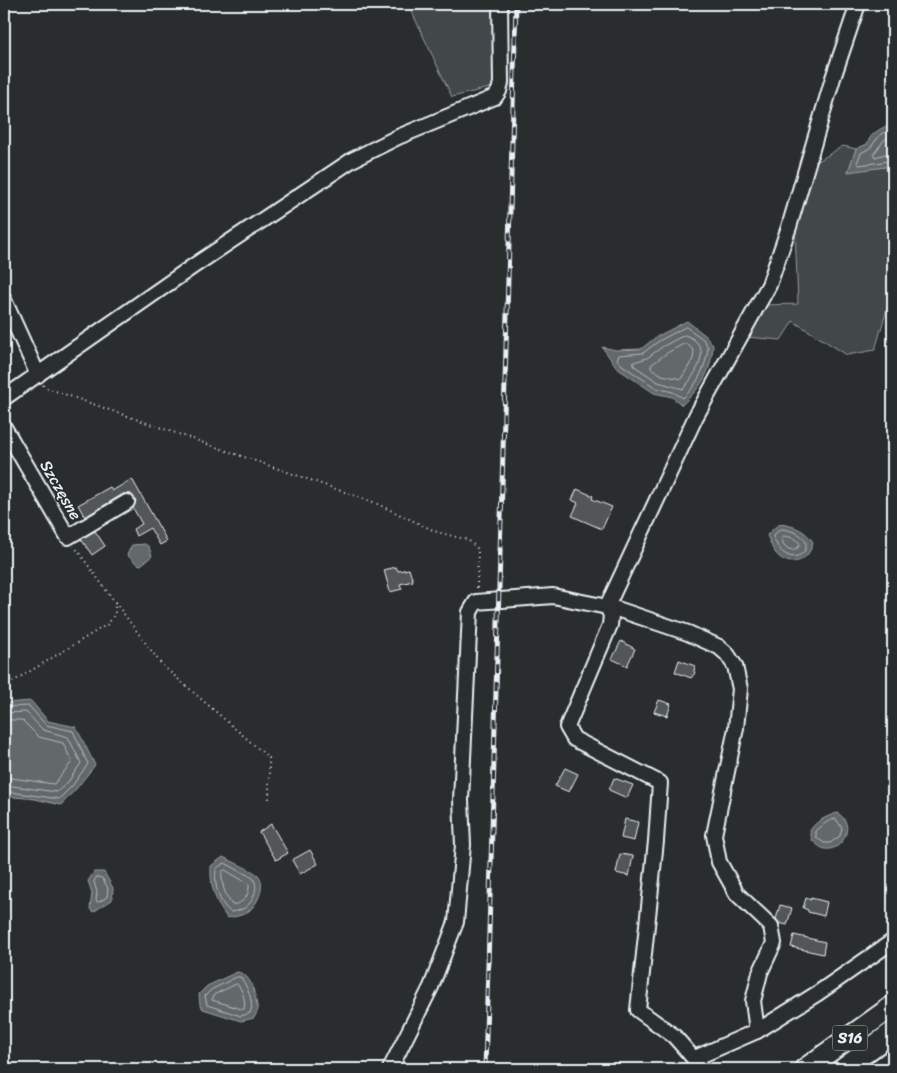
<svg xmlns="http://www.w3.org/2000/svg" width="897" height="1073" font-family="Sriracha,sans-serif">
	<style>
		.green { fill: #424648; stroke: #959ca0 }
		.water { fill: #63686b; stroke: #989fa3 }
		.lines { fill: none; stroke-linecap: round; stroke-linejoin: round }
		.shore { stroke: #b3bac0; stroke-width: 1 }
		.building { fill: #535759; stroke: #e8f1f8 }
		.minor-casing { stroke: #e8f1f8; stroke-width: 18 }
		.highway-casing { stroke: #e8f1f8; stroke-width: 24 }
		.path { stroke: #e8f1f8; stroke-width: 2; stroke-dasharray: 1 4; stroke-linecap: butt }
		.minor { stroke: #2a2d2e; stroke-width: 14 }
		.highway { stroke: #2a2d2e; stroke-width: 20 }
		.rail-casing { stroke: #e8f1f8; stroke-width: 5 }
		.rail { stroke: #2a2d2e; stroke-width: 3; stroke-dasharray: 9; stroke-linecap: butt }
		.labels { text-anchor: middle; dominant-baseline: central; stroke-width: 4; stroke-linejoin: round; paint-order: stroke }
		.shield { fill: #2a2d2e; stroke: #afb6bb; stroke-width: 1 }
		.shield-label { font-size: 15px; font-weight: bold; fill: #e8f1f8 }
		.street-label { font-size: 16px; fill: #e8f1f8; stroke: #2a2d2e }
	</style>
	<rect width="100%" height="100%" fill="#2a2d2e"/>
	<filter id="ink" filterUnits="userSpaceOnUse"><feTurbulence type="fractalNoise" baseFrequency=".02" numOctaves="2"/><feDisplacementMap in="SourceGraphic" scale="10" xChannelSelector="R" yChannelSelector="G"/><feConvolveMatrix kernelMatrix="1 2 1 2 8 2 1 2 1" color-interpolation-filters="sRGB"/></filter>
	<g filter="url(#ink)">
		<!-- green -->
		<g class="green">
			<polygon points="408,4 495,4 493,87 452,97"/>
			<polygon points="843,146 856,149 848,171 885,167 893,162 893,288 875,350 847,355 793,321 781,340 746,337 764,305 798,304 795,228 810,166"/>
		</g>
		<!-- water -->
		<g class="water">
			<path d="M 893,123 L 893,162 L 885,167 L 848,172 L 856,149 L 867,144 C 871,132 882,128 893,123 Z"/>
			<path d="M 687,321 L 706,336 L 713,345 C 711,373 702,386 682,405 L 672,397 L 654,393 L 618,369 L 602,347 L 616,350 L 641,349 L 656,337 Z"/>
			<path d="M 780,524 C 795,526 805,530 813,542 C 809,564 786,569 774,551 C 771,546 769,540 767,535 L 774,528 Z"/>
			<polygon points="145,544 149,547 152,556 141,565 137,564 127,555 132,545"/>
			<polygon points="31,701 48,721 76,727 95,765 76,789 61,805 35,799 4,796 4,703"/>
			<path d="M 837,813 C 857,823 843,852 825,849 C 820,848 815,843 812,840 L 810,831 C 815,821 826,817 837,813 Z"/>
			<path d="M 223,857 C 229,860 254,871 258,875 C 267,885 257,907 246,913 C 241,916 233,917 227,918 C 215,901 210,887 211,866 Z"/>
			<polygon points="94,872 104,872 113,888 112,900 93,912 90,909 92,893 88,881"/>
			<path d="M 237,972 C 253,974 255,997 258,1010 L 254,1018 L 241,1021 L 203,1009 L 200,1005 L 199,994 L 207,986 Z"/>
		</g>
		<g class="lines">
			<!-- shore -->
			<g class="shore">
				<polyline points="893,129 881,134 870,148 861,153 857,163 859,165 883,162 893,159"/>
				<polyline points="893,136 884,140 873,155 875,157 893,152"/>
				<path d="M 686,327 L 703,339 L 708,347 C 706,367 698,384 683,398 L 673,392 L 656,388 L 622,365 L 617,359 L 619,355 L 643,353 L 659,341 Z"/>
				<path d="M 685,335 C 715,345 697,373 683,389 L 658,382 L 633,365 L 634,362 L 647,358 L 662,347 Z"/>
				<polygon points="684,344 687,344 694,351 693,359 681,379 662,375 651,368 651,365 667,353"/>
				<path d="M 782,529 C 834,536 789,583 773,536 L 777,532 Z"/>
				<path d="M 784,536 C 790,537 800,539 800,546 L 794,550 C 787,550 781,544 782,537 Z"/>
				<polyline points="4,707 29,706 46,725 73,731 88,764 72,786 59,799 4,791"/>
				<polyline points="4,713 26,712 43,730 68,737 81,763 68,782 57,792 4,785"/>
				<polyline points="4,720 22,720 39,737 63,743 72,762 54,784 4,777"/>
				<polygon points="836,819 842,828 840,836 830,843 824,843 816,837 816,831 827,822"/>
				<path d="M 225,863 L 253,878 C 259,887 254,900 246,907 C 242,910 236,911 231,912 C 218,903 214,884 216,869 Z"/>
				<path d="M 225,870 L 249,884 C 250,895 243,904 232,905 C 225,895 221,884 222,872 Z"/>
				<polygon points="97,877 102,878 108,888 107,897 99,902 96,901 97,892 94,882"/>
				<path d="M 237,977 L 240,977 C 247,985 255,1004 250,1013 L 241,1016 L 207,1005 L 205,996 L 211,990 Z"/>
				<path d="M 237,984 C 243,989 246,1002 244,1009 L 241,1009 L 212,1000 L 214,995 Z"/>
			</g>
		</g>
		<!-- building -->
		<g class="building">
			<polygon points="132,479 167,541 160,545 150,528 136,536 133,529 142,524 133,508 136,501 131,494 123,494 85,517 78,505 110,487 112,491"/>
			<polygon points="577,489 593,496 592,499 612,507 602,529 572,516 578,503 572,500"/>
			<polygon points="95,531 105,546 92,555 81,539"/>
			<polygon points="396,567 398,571 409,569 413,581 400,584 402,589 390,592 384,570"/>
			<polygon points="621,641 635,649 627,666 612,659"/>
			<polygon points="679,660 695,666 694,671 695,673 691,678 675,672"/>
			<polygon points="659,700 671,704 667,716 654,712"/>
			<polygon points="565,768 578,774 569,792 555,786"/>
			<polygon points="614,778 633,785 627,798 609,790"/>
			<polygon points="625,819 638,822 634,841 621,838"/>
			<polygon points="271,824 288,853 276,860 259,832"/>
			<polygon points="310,850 318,864 300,874 292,860"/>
			<polygon points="620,854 633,856 629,876 616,873"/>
			<polygon points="806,898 811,900 811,898 827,902 824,916 808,912 808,910 803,908"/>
			<polygon points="780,905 792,908 787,925 779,923 776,919"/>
			<polygon points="794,935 825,942 823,954 791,947"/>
		</g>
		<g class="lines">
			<!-- minor casing -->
			<g class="minor-casing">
				<g id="minor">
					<polyline points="4,300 38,375"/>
					<polyline points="4,398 192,267 352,160 398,137 495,97 499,91 501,83 500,4"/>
					<polyline points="4,427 68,537 127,502"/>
					<polyline points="695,1058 757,1031 818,993 893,941"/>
					<polyline points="390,1069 431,987 456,922 463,845 461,800 470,612 476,602 553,596 617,609 688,633 719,647 727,654 735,666 740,689 736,728 714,835 719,862 737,894 771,926 774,943 760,973 753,1001 757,1031"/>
					<polyline points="703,1069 674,1036 638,1010 656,841 660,783 574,739 567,727 610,625 611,615 607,607 610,600 696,416 769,285 789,227 833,78 858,4"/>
				</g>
			</g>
			<!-- highway casing -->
			<g class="highway-casing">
				<g id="highway">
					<polyline points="805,1069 893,1006"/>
					<polyline points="843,1069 893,1032"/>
				</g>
			</g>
			<!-- path -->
			<g class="path">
				<polyline points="43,385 44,387 373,502 437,532 468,540 478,549 477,590"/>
				<polyline points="115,602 162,665 269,758 269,801"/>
				<polyline points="4,687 108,624 115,614 115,602 74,546"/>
			</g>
			<!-- minor -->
			<use href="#minor" class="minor"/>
			<!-- highway -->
			<use href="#highway" class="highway"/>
			<!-- rail casing -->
			<g class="rail-casing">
				<polyline id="rail" points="485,1069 516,4"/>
			</g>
			<!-- rail -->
			<use href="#rail" class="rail"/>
		</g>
	</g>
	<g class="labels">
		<!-- shield labels -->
		<rect class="shield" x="832.5" y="1025.5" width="35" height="25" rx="4"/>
		<g class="shield-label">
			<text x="850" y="1038">S16</text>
		</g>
		<!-- street labels -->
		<g class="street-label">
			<text transform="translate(61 490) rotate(60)">Szczęsne</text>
		</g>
	</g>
	<!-- margin -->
	<rect width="897" height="1073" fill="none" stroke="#2a2d2e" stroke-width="20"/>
	<rect x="10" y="10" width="877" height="1053" fill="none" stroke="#e8f1f8" stroke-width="2" filter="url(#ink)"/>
</svg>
